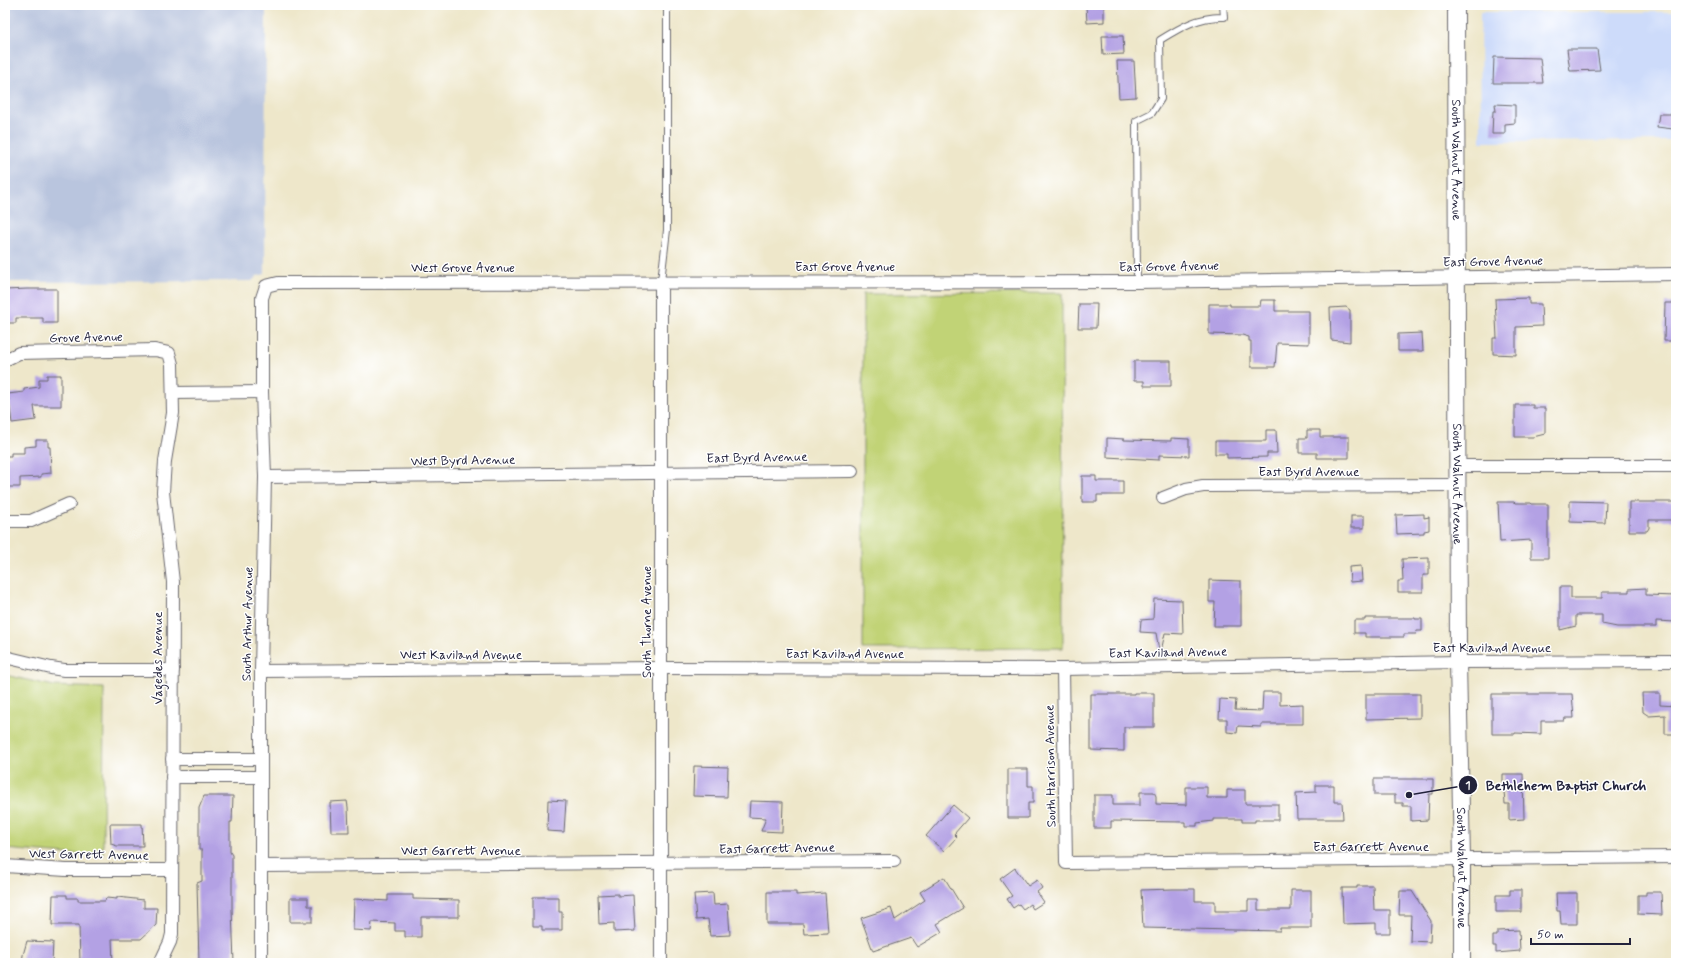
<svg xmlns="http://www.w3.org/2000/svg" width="1681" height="968" font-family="Mynerve,sans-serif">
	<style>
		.built { fill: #cddbfa }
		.industrial { fill: #b9c5de }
		.green { fill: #c1d376; stroke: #727a58 }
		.building { fill: #b3a1e4 }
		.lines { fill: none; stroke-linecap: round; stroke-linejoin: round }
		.lane-casing { stroke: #69676d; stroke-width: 8 }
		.street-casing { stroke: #69676d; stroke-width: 14 }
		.secondary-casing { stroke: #69676d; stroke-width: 18 }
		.lane { stroke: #fff; stroke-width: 6 }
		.street { stroke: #fff; stroke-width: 12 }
		.secondary { stroke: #fff; stroke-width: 16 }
		.labels { text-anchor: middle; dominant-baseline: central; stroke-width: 3; stroke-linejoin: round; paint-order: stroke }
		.street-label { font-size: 13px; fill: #22223b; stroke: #fff }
		.leader { fill: none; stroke: #22223b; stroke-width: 1.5 }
		.callout-dot { fill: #22223b; stroke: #fff; stroke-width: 1.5 }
		.mark-label { font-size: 12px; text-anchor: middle; font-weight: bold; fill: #fff }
		.callout-label { font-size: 14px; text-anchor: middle; font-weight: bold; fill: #22223b; stroke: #fff; stroke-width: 3; stroke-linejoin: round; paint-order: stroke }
	</style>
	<rect width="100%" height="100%" fill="#fff"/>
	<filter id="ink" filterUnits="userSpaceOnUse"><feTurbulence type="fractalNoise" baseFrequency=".025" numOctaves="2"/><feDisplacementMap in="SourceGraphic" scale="8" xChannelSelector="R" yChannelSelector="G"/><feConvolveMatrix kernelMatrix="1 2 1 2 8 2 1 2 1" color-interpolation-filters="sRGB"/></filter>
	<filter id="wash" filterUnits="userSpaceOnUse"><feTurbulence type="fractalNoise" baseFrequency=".012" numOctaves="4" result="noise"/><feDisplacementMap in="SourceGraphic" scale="16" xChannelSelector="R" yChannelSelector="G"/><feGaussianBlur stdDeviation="0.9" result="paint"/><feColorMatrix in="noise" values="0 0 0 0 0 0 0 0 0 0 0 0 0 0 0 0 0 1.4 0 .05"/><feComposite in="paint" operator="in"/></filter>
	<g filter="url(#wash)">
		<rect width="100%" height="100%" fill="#eee7ca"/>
		<!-- built -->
		<polygon class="built" points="1480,12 1676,12 1676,141 1481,142"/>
		<!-- industrial -->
		<polygon class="industrial" points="5,5 266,5 265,274 257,276 252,281 5,282"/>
		<!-- green -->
		<g class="green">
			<polygon points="1062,293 1063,648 863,649 863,294"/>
			<polygon points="5,675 54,686 104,688 103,854 67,854 5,849"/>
		</g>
		<g id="blocks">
			<!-- building -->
			<g class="building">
				<polygon points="1086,5 1104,5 1104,22 1087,23"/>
				<polygon points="1102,36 1123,36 1124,54 1103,55"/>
				<polygon points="1567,49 1597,49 1600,70 1570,71"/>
				<polygon points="1494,57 1540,58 1543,83 1493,83"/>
				<polygon points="1117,61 1134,61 1136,97 1119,98"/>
				<polygon points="1495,104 1515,105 1515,123 1505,124 1505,134 1492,134 1493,111 1496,111"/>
				<polygon points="1659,114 1674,114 1673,129 1657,127"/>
				<polygon points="27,289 57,289 57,323 43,323 43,318 16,318 16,323 5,323 5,290"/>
				<polygon points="1529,298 1529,304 1541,304 1542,326 1516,327 1516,355 1493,354 1493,338 1497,338 1495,299"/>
				<polygon points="1261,300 1275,300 1275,311 1309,311 1309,344 1277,343 1275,367 1251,367 1251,341 1249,341 1249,337 1242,335 1209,334 1209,304 1230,304 1230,306 1260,306"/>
				<polygon points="1665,303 1676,303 1676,341 1664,341"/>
				<polygon points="1079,304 1097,304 1096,328 1078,328"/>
				<polygon points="1346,307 1350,310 1350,342 1331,340 1330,308"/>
				<polygon points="1422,333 1423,351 1398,351 1398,334"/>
				<polygon points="1134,361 1171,361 1171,386 1144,386 1144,381 1134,381"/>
				<polygon points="47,375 61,375 61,406 34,406 36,420 12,423 8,394 24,392 24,389 39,387 39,379 47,379"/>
				<polygon points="1515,405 1533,405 1533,408 1545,408 1545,434 1533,437 1515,437"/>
				<polygon points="1266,430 1276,430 1277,453 1267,453 1267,457 1227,458 1227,454 1215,454 1215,441 1266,441"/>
				<polygon points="1307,430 1320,430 1320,437 1349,437 1349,458 1317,458 1317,453 1299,453 1299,438 1307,438"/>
				<polygon points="1107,438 1124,439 1124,440 1171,441 1171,438 1189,439 1189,456 1159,455 1159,460 1107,457"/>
				<polygon points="36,440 48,440 48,447 50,447 51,473 41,474 41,477 20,478 20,487 5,487 5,456 11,456 11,453 24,453 24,447 36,446"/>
				<polygon points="1082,476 1096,476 1096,481 1123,481 1123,495 1097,495 1097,502 1082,502"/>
				<polygon points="1570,501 1606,502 1605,523 1570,522"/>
				<polygon points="1498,502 1514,502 1515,503 1531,503 1532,504 1548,504 1548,558 1531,558 1531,540 1500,542"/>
				<polygon points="1629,502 1676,502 1676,520 1649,520 1649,528 1647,531 1629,531"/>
				<polygon points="1424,514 1424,518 1429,517 1429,530 1424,531 1424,533 1397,534 1396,515"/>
				<rect x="1351" y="516" width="13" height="12"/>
				<polygon points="1429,558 1429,575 1423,575 1423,592 1398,592 1398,581 1403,581 1402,559"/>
				<polygon points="1361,566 1362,581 1350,582 1349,567"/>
				<polygon points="1209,580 1241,581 1241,626 1214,626 1215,602 1209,602"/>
				<polygon points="1560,587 1571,587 1571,598 1602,598 1602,592 1629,592 1629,589 1646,588 1646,595 1676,596 1676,622 1656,621 1656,627 1617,627 1602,624 1602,615 1576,615 1576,626 1560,630"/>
				<polygon points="1154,599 1182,600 1183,634 1165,633 1160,656 1156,633 1140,632 1141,620 1153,619"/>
				<polygon points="1365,618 1415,618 1415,619 1422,619 1422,631 1417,631 1416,634 1404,634 1404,637 1365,637 1365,633 1354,633 1354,620 1365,620"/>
				<polygon points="1263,692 1280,692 1280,705 1303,704 1303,724 1261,724 1261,727 1238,726 1237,733 1227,732 1227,719 1219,719 1220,699 1236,700 1235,710 1262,711"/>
				<polygon points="1134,693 1154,693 1154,727 1124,727 1124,751 1091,750 1091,694 1134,694"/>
				<polygon points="1642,693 1660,693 1660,705 1676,706 1676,734 1665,734 1665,715 1649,716 1643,712"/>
				<polygon points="1366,694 1420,694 1420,718 1366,719"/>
				<polygon points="1492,694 1572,694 1574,718 1565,718 1564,721 1541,721 1541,734 1515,733 1515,734 1492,734"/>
				<polygon points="694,766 728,767 727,797 693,796"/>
				<polygon points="1008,769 1028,769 1028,786 1033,786 1033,803 1028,803 1028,818 1008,818"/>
				<polygon points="1503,774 1523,774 1524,819 1509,820 1509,804 1505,804 1504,791 1503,792"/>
				<polygon points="1374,779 1433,779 1433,794 1429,794 1428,820 1411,821 1411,806 1403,806 1403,803 1395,803 1395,795 1374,795"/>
				<polygon points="1316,785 1334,785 1334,802 1342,802 1343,819 1297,819 1296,793 1316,792"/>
				<polygon points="1186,787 1207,787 1207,798 1227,798 1227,790 1245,790 1245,804 1278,804 1278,820 1255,820 1255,822 1242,822 1242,819 1213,819 1213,821 1197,823 1197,826 1185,826 1185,822 1111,821 1111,828 1094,828 1094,795 1113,795 1113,805 1140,805 1140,792 1154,792 1156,796 1156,804 1186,805"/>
				<polygon points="204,796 233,796 232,822 230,822 230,852 232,855 232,909 234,963 199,963 197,883 202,881 202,850 199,850 199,808"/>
				<polygon points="548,800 566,801 564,832 547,831"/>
				<polygon points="347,801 348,807 349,832 331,832 330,802"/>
				<polygon points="750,801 783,802 782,832 761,831 766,818 749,817"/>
				<polygon points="953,805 968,818 954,834 957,837 944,851 926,836"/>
				<polygon points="110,824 142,824 143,846 117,846 111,844"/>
				<polygon points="1015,868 1028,886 1037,880 1042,888 1037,892 1044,902 1033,909 1030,904 1023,909 1019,904 1013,908 1007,899 1012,896 1000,879"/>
				<polygon points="944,877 963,908 937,924 942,932 917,947 911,938 873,951 861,918 891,908 895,920 925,900 920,892"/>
				<polygon points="1357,886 1373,886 1374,910 1390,910 1390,933 1376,933 1376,923 1343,924 1342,888 1357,888"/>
				<polygon points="1173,889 1195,889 1195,901 1215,901 1215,911 1248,911 1248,900 1258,900 1258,910 1291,910 1291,890 1311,890 1311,928 1280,928 1280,931 1143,928 1141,890"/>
				<polygon points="1510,890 1521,890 1521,912 1496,912 1496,895 1510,895"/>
				<polygon points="1400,891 1412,891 1431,921 1430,942 1410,941 1411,915 1399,915"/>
				<polygon points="767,892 796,892 796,895 825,893 828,933 804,934 803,924 767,924"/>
				<polygon points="1646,892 1661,892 1662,915 1638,914 1638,895 1646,895"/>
				<polygon points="713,893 714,905 728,904 730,935 710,936 708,919 696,920 694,894"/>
				<polygon points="1556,893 1577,893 1577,924 1561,924 1560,911 1557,911"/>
				<polygon points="618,894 618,896 633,895 635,931 614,932 614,923 599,924 598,895"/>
				<polygon points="53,895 67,895 67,898 78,898 78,901 105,901 106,898 117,899 117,897 144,900 144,908 157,908 156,925 141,939 112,939 113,963 80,963 79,925 52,925"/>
				<polygon points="388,895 413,895 413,899 459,900 459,917 421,917 421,937 405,937 405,931 395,931 395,923 372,922 371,931 353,930 354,899 388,901"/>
				<polygon points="533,897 559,897 559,912 562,912 562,930 542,930 542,926 533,926"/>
				<polygon points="290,898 308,898 308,906 312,906 312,922 290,922"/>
				<polygon points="1519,930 1520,951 1496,953 1496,946 1493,946 1493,936 1497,936 1497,931"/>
				<polygon points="27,941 53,942 52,963 22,963 23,955"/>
			</g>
		</g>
	</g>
	<g filter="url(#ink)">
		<use href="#blocks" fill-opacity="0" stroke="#69676d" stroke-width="1"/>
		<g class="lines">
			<!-- lane casing -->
			<g class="lane-casing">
				<g id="lane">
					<polyline points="661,281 667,230 667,5"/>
					<path d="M 1137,282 L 1136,121 L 1152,113 L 1161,99 L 1160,40 C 1181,27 1199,16 1224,17 L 1223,5"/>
				</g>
			</g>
			<!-- street casing -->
			<g class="street-casing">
				<g id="street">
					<polyline points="5,360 19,353 155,350 169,353 172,364 173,413 165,461 163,492 173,582 172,934 170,942 160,963"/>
					<polyline points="173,393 262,392"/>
					<polyline points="1458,466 1676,466"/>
					<polyline points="265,477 852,471"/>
					<polyline points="1163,498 1186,489 1203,486 1458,485"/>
					<polyline points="5,521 31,521 69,504"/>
					<polyline points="5,657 51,668 64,670 173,670"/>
					<polyline points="1063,669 1066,863 1676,857"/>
					<polyline points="261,671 661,668 1063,669 1458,662 1676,661"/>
					<polyline points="172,759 261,759"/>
					<polyline points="172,777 261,777"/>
					<polyline points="5,866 66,870 172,870"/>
					<polyline points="261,866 894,861"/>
					<polyline points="261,963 261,671 265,477 262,392 262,298 266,286 278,283 1137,282 1676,274"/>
					<polyline points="661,963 661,281"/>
				</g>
			</g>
			<!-- secondary casing -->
			<g class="secondary-casing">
				<g id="secondary">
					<path id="s1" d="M 1456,5 L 1458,662 L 1462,860 L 1462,963"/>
				</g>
			</g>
			<!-- lane -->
			<use href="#lane" class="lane"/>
			<!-- street -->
			<use href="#street" class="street"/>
			<!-- secondary -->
			<use href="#secondary" class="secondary"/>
		</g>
	</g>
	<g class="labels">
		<!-- street labels -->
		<g class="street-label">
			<text stroke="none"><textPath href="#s1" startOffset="155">South Walnut Avenue</textPath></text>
			<text transform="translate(1493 262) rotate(-1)">East Grove Avenue</text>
			<text x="845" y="267">East Grove Avenue</text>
			<text transform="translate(1169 267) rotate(-1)">East Grove Avenue</text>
			<text x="463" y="268">West Grove Avenue</text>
			<text transform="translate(86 338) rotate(-1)">Grove Avenue</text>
			<text transform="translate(757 458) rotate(-1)">East Byrd Avenue</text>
			<text transform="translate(463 461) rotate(-1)">West Byrd Avenue</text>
			<text x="1309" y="472">East Byrd Avenue</text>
			<text stroke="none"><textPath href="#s1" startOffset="479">South Walnut Avenue</textPath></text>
			<text transform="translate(647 622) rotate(-90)">South Thorne Avenue</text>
			<text transform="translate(248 624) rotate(-89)">South Arthur Avenue</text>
			<text x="1492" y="648">East Kaviland Avenue</text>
			<text transform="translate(1168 653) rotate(-1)">East Kaviland Avenue</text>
			<text x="845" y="654">East Kaviland Avenue</text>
			<text x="461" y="655">West Kaviland Avenue</text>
			<text transform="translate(158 658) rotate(-90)">Vagedes Avenue</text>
			<text transform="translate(1051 766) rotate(-91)">South Harrison Avenue</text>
			<text x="1371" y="847">East Garrett Avenue</text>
			<text transform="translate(777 849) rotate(-1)">East Garrett Avenue</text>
			<text x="461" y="851">West Garrett Avenue</text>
			<text transform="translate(89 855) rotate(1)">West Garrett Avenue</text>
			<text stroke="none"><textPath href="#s1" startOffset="863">South Walnut Avenue</textPath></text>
		</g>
	</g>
	<!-- callouts -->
	<path class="leader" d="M1409 795L1468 785"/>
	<g class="callout-dot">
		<circle cx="1409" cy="795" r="4"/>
		<circle cx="1468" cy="785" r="10"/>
	</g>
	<g class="mark-label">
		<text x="1468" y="789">1</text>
	</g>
	<g class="callout-label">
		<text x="1566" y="790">Bethlehem Baptist Church</text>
	</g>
	<!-- margin -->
	<rect width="1681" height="968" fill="none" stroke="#fff" stroke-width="20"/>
	<!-- scale -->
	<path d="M1531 938v6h99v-6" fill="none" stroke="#22223b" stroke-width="2"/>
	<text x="1537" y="938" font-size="12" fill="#22223b" stroke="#ffffff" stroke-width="3" paint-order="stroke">50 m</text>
</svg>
